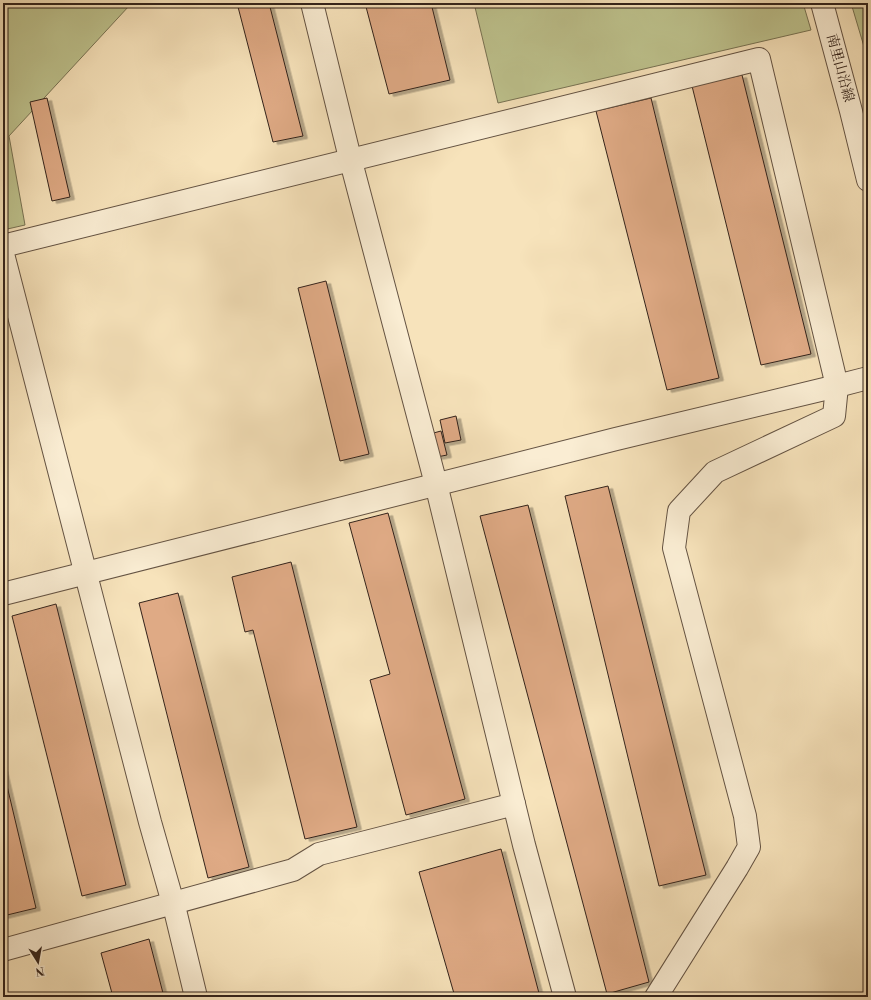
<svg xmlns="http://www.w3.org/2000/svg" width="871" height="1000" font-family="'Libre Bodoni','Noto Serif JP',serif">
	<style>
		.green { fill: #bec38e; stroke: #787354 }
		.building { fill: #dfaa85; stroke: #33231b; filter: url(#shadow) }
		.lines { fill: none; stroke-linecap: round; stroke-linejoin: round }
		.minor-casing { stroke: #645343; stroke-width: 24 }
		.minor { stroke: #faedd3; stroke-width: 22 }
		.labels { text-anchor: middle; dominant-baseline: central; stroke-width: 3; stroke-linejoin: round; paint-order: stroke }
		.street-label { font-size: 14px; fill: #33231b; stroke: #faedd3 }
	</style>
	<defs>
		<filter id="shadow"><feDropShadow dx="4.5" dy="2.5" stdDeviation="0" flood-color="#0004"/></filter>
	</defs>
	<rect width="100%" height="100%" fill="#f7e3bb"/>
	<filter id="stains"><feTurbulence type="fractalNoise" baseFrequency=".005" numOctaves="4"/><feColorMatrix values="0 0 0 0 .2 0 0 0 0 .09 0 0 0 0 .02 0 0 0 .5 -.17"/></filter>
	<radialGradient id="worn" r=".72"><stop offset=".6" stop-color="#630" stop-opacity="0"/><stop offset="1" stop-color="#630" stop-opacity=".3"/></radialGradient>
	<!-- green -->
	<g class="green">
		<polygon points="3,3 130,3 129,6 9,136 25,225 3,230"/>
		<polygon points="474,3 803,3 811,30 498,103"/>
		<polygon points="851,3 868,3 868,60"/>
	</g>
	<!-- building -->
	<g class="building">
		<polygon points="237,3 269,3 303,136 273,142"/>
		<polygon points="365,3 431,3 450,80 389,94"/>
		<polygon points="742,75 811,354 761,365 692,86"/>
		<polygon points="47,98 70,197 52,201 30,102"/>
		<polygon points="651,98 719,378 667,390 596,111"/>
		<polygon points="326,281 369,454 340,461 298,288"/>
		<polygon points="456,416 461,440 445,443 440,420"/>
		<polygon points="441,431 447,455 432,458 426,435"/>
		<polygon points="608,486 706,875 659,886 565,496"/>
		<polygon points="528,505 649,982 607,994 480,516"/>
		<polygon points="388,513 465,799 406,815 370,680 390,674 349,523"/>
		<polygon points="291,562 357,827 305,839 253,630 245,632 232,577"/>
		<polygon points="178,593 249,867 208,878 139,603"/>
		<polygon points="56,604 126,885 82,896 12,616"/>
		<polygon points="3,769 36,908 3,916"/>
		<polygon points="501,849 540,997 455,997 419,872"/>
		<polygon points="149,939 164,997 113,997 101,953"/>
	</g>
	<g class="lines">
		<!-- minor casing -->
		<g class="minor-casing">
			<g id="minor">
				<polyline points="312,3 349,154 436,484 524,845 565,997"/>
				<polyline points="822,3 851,111 868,180"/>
				<polyline points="3,246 759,59 837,386 834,416 715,472 679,511 674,548 745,816 749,847 737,868 656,997"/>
				<polyline points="3,254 150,822 175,910 196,997"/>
				<polyline points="3,594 616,439 837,386 868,378"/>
				<polyline points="3,950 293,870 319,854 514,804"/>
			</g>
		</g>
		<!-- minor -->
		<use href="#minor" class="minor"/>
	</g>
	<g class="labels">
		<!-- street labels -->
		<g class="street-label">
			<text transform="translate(840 68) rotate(75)">南里山沿線</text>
		</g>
	</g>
	<!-- margin -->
	<rect width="871" height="1000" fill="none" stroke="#f7e3bb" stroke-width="16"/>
	<rect x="4" y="4" width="863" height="992" fill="none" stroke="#33231b" stroke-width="2"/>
	<rect x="8" y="8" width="855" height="984" fill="none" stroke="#33231b"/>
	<!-- north arrow -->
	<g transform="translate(38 962) rotate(169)" stroke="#faedd3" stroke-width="3" paint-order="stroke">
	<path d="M0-3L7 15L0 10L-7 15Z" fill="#33231b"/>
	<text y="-6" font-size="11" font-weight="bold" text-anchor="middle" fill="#33231b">N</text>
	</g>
	<rect width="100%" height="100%" filter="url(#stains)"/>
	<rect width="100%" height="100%" fill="url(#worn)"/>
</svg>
